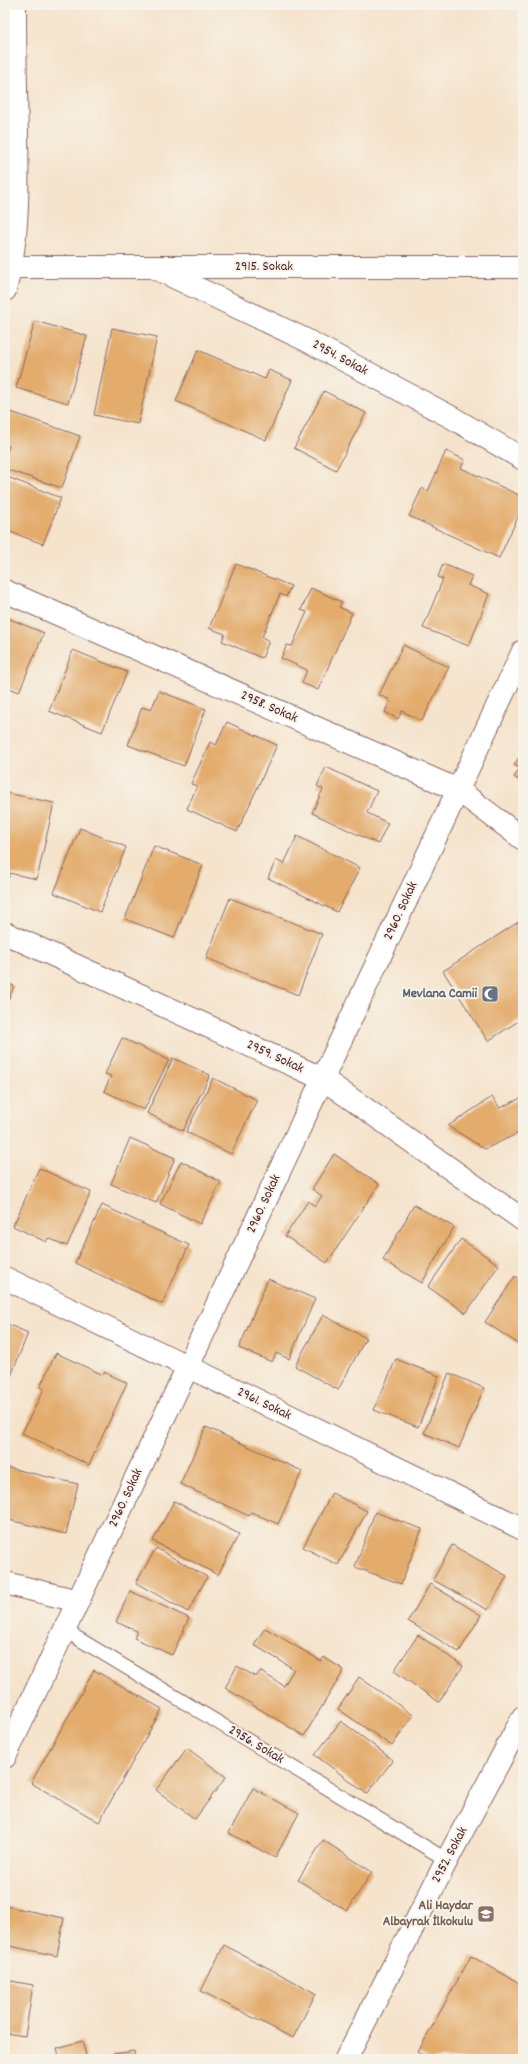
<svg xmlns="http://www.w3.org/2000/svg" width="528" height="2064" font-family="Dekko,sans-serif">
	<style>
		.building { fill: #e3ac6d }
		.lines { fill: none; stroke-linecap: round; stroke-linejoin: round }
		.service-casing { stroke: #866463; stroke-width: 15 }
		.minor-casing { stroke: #866463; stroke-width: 24 }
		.service { stroke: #fff; stroke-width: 13 }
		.minor { stroke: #fff; stroke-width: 22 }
		.labels { text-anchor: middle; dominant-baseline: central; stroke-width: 4; stroke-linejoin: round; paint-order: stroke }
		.street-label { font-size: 14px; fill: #4a1f2b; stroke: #f7f3e8 }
		.worship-label { font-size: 14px; font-weight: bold; fill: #5b616d; stroke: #f7f3e8; text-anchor: end }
		.education-label { font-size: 14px; font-weight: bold; fill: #785e54; stroke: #f7f3e8; text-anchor: end }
	</style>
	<rect width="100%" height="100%" fill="#f7f3e8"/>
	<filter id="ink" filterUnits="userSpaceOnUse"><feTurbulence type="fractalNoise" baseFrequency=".025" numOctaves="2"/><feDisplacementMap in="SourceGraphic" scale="8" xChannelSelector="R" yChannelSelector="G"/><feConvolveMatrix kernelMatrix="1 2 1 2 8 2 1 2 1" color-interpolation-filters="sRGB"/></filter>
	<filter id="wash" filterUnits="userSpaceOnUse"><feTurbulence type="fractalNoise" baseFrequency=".012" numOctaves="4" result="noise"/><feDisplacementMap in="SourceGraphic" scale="16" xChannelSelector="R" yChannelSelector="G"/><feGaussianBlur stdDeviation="0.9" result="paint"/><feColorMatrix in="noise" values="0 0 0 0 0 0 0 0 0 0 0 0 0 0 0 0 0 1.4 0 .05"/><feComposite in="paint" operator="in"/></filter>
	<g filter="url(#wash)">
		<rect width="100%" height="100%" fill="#f5e3cc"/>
		<g id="blocks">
			<!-- building -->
			<g class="building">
				<polygon points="35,321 87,336 68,403 16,388"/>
				<polygon points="112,328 157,337 138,424 94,415"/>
				<polygon points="198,350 265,379 269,370 292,380 266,440 176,401"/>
				<polygon points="324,391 366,413 336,470 294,448"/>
				<polygon points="11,412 80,436 62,488 5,469 5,458 9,446 5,445 5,430"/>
				<polygon points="446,451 465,460 461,468 523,497 523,506 499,558 409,516 422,488 428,491"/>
				<polygon points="5,476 61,498 43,544 5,530"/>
				<polygon points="236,564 291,586 286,597 280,594 262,637 269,641 262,658 222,641 225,634 209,628"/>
				<polygon points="443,564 472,576 468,585 489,594 469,646 423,628 443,579 438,577"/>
				<polygon points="311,588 342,602 339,607 352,613 318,690 302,683 307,670 281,658 287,645 292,646 307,612 301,610"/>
				<polygon points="5,617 44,633 19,692 5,686"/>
				<polygon points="403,645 449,667 422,721 402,711 398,719 385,712 390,700 379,695"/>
				<polygon points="73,650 127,672 102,732 49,711"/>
				<polygon points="159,691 206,709 184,766 128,745 142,707 151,710"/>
				<polygon points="227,722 277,745 237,832 187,809 197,786 191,784 210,742 216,745"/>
				<polygon points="523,752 523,783 514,777 520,768 514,765"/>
				<polygon points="326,767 377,791 367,813 388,823 378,844 312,813 323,789 317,786"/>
				<polygon points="7,793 54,803 37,879 9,873 9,877 5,876 5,803"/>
				<polygon points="80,828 126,847 100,912 54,893"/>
				<polygon points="297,836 360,868 337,912 268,878 276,860 284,864"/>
				<polygon points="154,846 203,865 174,938 125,919"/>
				<polygon points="230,898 322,934 298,995 206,958"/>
				<polygon points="523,919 523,1018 488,1041 443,971"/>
				<polygon points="5,982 14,986 5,1007"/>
				<polygon points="122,1038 169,1060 144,1110 104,1091 111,1076 105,1074"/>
				<polygon points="173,1058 210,1075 183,1131 147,1113"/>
				<polygon points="213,1078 257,1100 231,1154 186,1132"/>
				<polygon points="492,1097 500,1108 523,1097 523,1131 485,1149 448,1126"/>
				<polygon points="130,1138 175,1158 156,1203 111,1184"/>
				<polygon points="334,1154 379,1184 327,1263 285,1236 308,1201 315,1206 322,1196 312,1189"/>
				<polygon points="181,1161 221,1182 200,1224 160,1204"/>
				<polygon points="39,1168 91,1192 67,1246 48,1238 46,1242 13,1226"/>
				<polygon points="102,1205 189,1245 162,1304 75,1263"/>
				<polygon points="414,1205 454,1227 422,1283 383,1260"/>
				<polygon points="461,1239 499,1265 466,1313 428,1287"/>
				<polygon points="515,1276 523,1281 523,1347 485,1322"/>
				<polygon points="268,1279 315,1299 289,1359 276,1353 272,1362 239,1348"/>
				<polygon points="323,1315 366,1338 338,1390 295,1366"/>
				<polygon points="5,1323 28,1333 5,1391"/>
				<polygon points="56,1353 103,1375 104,1372 127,1383 89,1465 22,1433 44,1389 40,1387"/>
				<polygon points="396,1359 439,1376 418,1427 374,1410"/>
				<polygon points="449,1373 484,1388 459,1448 424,1433"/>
				<polygon points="206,1427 302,1471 278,1524 251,1512 249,1516 180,1484"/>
				<polygon points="5,1467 78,1484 66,1534 5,1519"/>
				<polygon points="332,1493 367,1511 338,1565 303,1547"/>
				<polygon points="174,1501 239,1534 218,1575 153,1541"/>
				<polygon points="375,1512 422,1529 401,1584 355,1567"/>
				<polygon points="452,1545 507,1576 488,1610 433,1580"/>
				<polygon points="156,1548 207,1577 188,1612 136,1583"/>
				<polygon points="430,1584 481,1615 459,1652 408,1621"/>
				<polygon points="130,1591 189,1618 172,1655 134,1638 137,1631 116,1622"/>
				<polygon points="265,1628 321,1661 324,1657 344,1670 304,1736 225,1688 237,1666 256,1677 260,1671 284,1686 294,1669 254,1645"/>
				<polygon points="418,1635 463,1666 439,1702 394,1671"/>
				<polygon points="94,1670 162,1709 99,1822 31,1783"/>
				<polygon points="359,1677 413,1715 392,1746 338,1709"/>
				<polygon points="341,1721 393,1760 367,1794 315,1755"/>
				<polygon points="187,1748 226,1777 195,1819 156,1790"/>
				<polygon points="253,1788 299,1813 275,1858 229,1833"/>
				<polygon points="323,1840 372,1872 347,1911 298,1880"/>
				<polygon points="5,1906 64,1918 57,1956 5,1945"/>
				<polygon points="224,1945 316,1993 293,2038 201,1991"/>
				<polygon points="471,1956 523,1985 523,2059 430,2059 418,2052"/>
				<polygon points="5,1980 33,1985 25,2036 5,2033"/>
				<polygon points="82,2041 87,2059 60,2059 57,2048"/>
				<polygon points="134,2051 135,2059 114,2059 113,2054"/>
			</g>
		</g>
	</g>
	<g filter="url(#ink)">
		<use href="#blocks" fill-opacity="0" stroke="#866463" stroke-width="1"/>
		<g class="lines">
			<!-- service casing -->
			<g class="service-casing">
				<polyline id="service" points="64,1630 447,1860"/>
			</g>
			<!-- minor casing -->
			<g class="minor-casing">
				<g id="minor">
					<polyline points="5,267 523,267"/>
					<polyline points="157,269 306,340 451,417 523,459"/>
					<path d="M 5,290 C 19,239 18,188 17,136 C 16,92 15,49 15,5"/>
					<polyline points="5,591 458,790 523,839"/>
					<polyline points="5,933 323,1079 523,1220"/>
					<polyline points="5,1278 523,1529"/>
					<polyline points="5,1583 78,1601"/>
					<polyline points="5,1757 523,651"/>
					<polyline points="346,2059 447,1860 523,1717"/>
				</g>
			</g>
			<!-- service -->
			<use href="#service" class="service"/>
			<!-- minor -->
			<use href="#minor" class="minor"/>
		</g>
	</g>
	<!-- icons -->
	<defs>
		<g id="mosque-square" transform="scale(0.9)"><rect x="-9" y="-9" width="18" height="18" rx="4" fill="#6b7280" stroke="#f7f3e8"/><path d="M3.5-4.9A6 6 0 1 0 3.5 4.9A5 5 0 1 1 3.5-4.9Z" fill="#fff"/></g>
		<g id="school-square" transform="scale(0.9)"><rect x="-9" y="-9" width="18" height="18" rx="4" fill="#8d6e63" stroke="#f7f3e8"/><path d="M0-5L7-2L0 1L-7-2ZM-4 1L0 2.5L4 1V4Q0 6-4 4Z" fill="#fff"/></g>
	</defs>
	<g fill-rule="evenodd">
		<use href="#mosque-square" x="490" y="994"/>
		<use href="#school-square" x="486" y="1914"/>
	</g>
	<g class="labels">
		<!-- street labels -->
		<g class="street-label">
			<text x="264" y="267">2915. Sokak</text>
			<text transform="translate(340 358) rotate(28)">2954. Sokak</text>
			<text transform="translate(269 707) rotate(24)">2958. Sokak</text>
			<text transform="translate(401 911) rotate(-65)">2960. Sokak</text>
			<text transform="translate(275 1057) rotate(25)">2959. Sokak</text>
			<text transform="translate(264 1204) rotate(-65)">2960. Sokak</text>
			<text transform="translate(264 1404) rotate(26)">2961. Sokak</text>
			<text transform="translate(126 1498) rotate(-65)">2960. Sokak</text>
			<text transform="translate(256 1745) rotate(31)">2956. Sokak</text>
			<text transform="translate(450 1855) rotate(-62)">2952. Sokak</text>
		</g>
		<!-- worship labels -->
		<g class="worship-label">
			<text x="477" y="994">Mevlana Camii</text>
		</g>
		<!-- education labels -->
		<g class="education-label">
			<text x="473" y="1906">Ali Haydar<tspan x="473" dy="16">Albayrak İlkokulu</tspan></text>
		</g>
	</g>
	<!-- margin -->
	<rect width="528" height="2064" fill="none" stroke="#f7f3e8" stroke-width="20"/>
</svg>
